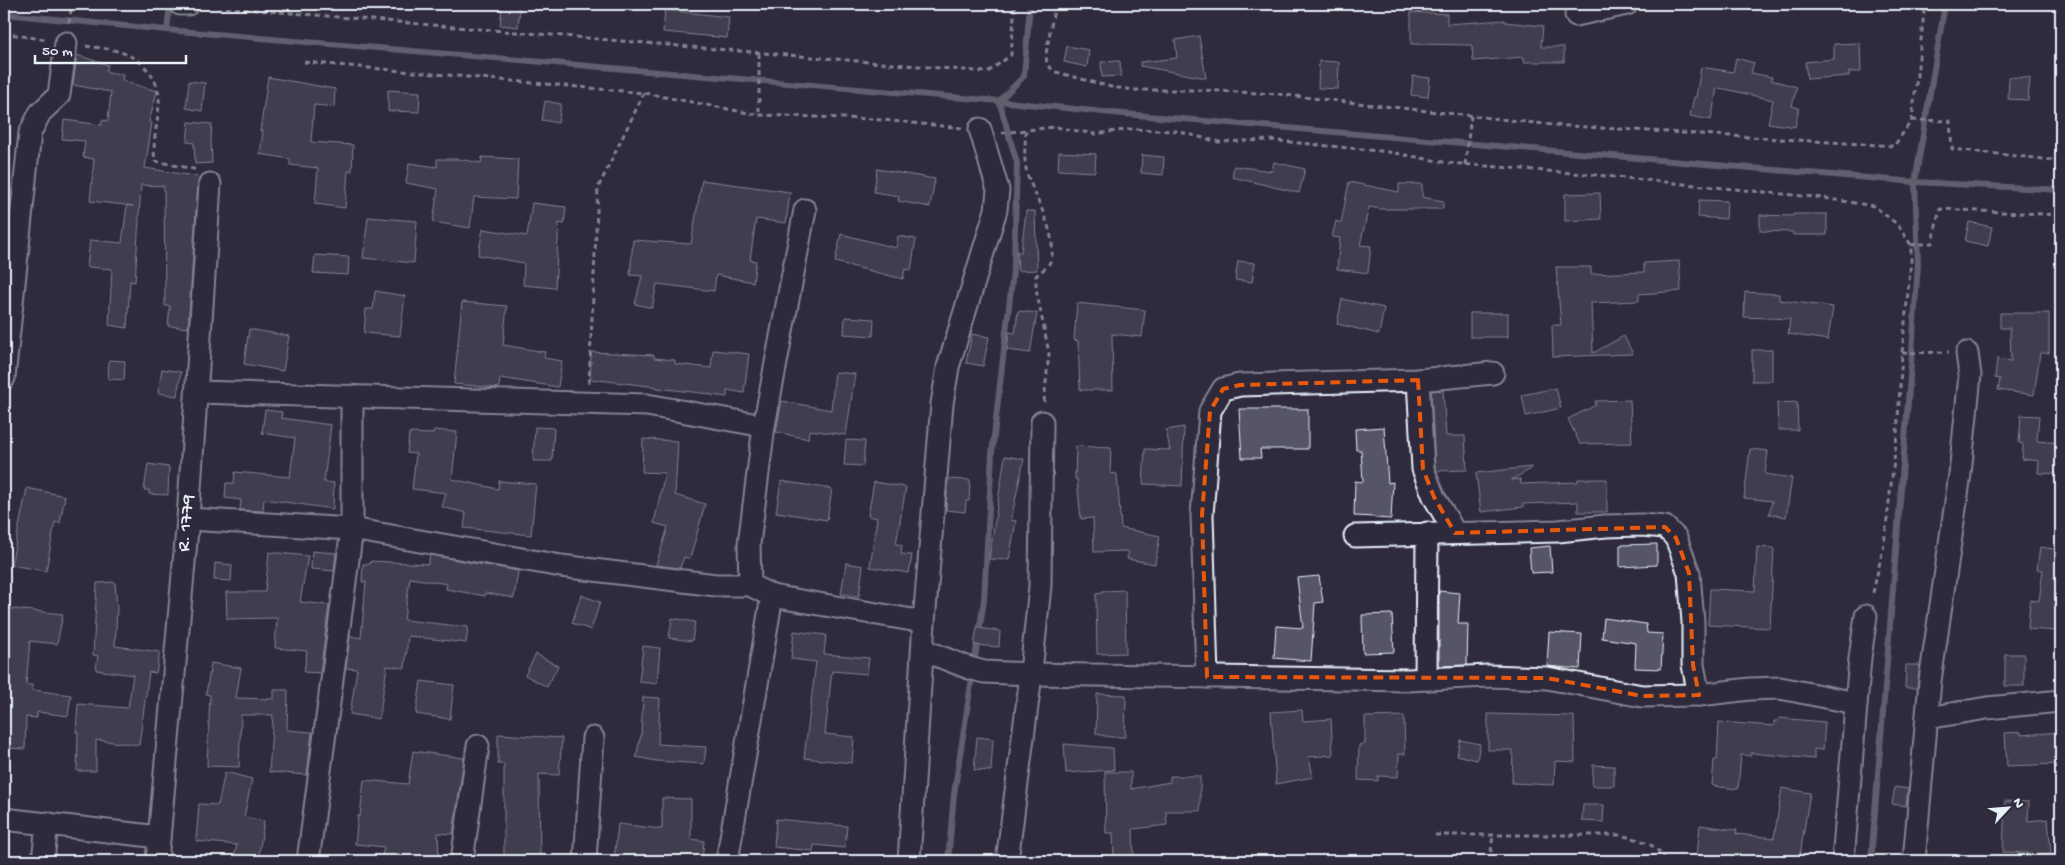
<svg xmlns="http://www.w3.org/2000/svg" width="2065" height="865" font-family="'Gochi Hand',sans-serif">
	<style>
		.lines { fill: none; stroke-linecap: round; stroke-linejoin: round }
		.stream { stroke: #9c9fab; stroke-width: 6 }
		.building { fill: #575565; stroke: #e8f1f8 }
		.street-casing { stroke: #e8f1f8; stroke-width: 25 }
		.path { stroke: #e8f1f8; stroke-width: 3; stroke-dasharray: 5 4; stroke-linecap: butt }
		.street { stroke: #2f2a3d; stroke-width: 21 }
		.marked { fill: none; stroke: #e8590c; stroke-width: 4; stroke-dasharray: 10 6; stroke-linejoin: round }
		.labels { text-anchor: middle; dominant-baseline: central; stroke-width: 4; stroke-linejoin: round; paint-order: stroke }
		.street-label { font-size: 19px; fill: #e8f1f8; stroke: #2f2a3d }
	</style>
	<rect width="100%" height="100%" fill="#2f2a3d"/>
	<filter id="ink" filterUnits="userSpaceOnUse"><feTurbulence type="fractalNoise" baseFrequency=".02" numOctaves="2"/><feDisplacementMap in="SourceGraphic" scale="10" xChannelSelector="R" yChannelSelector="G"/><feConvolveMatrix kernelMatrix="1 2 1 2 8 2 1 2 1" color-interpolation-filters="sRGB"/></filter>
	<g filter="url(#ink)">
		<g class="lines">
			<!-- stream -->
			<g class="stream">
				<polyline points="4,14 167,30 999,101 1113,113 1915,182 2061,190"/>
				<polyline points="167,30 170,4"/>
				<polyline points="948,861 954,794 984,600 992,453 1014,263 1017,163 999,101 1024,76 1030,4"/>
				<polyline points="1871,861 1912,352 1918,264 1915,182 1945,4"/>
			</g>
		</g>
		<!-- building -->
		<g class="building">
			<polygon points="502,6 520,8 518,27 500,25"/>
			<polygon points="665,10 729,17 727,38 663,32"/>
			<polygon points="1411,12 1447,14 1447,24 1505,20 1505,22 1543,26 1541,47 1564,47 1564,62 1524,62 1524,57 1473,61 1472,45 1411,44"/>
			<polygon points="1199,36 1206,78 1140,66 1140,62 1177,58 1175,40"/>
			<polygon points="1860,43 1861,72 1849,72 1849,76 1807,79 1805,62 1834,59 1834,44"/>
			<polygon points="1067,46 1089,50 1087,67 1064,62"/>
			<polygon points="77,55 108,65 106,72 123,74 122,81 157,91 149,122 152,123 145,168 200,177 198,183 188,328 168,326 170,306 165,306 164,186 141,185 135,282 130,281 127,328 109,325 112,269 87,267 90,240 122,243 127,205 133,206 90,201 94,159 83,157 85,141 62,139 64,120 102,125 102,120 108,121 111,92 73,85"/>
			<polygon points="1736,58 1754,63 1751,73 1772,77 1771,80 1797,87 1792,106 1799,108 1795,127 1768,123 1773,100 1725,89 1717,88 1711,120 1690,116 1694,97 1696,97 1701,67 1733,72"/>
			<polygon points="1120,61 1121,76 1102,77 1101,62"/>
			<polygon points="1319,61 1339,62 1338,89 1318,88"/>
			<polygon points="1413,76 1430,78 1428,97 1411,95"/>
			<polygon points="268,77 335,89 334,107 314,105 311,142 353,145 352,171 348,171 345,208 315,204 318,168 290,165 290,159 260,154 263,131 260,131"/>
			<polygon points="2009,77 2030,78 2028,100 2008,99"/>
			<polygon points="189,81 205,83 202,111 186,108"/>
			<polygon points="388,90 420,92 419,112 388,111"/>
			<polygon points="545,101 561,104 558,123 542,120"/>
			<polygon points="189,122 212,124 211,139 212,163 195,164 194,143 187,142"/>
			<polygon points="1059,152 1096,154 1095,172 1058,170"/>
			<polygon points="1142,155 1164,157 1163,175 1141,173"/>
			<polygon points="482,157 518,159 516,199 474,197 470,228 433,222 438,189 406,183 409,163 437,167 437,159 459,159 481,163"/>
			<polygon points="1274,162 1305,169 1299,193 1232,177 1234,166 1272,171"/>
			<polygon points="877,169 935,179 930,207 898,201 899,196 874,192"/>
			<polygon points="702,180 790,192 786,223 756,219 750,260 756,261 753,282 716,275 714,291 657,284 652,308 635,304 642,276 630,275 633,240 691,244"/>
			<polygon points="1349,182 1399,192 1399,184 1422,184 1422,197 1443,201 1443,209 1380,209 1369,207 1360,245 1371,246 1368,273 1337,269 1340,238 1332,237 1336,221 1341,223"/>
			<polygon points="1600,193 1601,219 1565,221 1565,194"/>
			<polygon points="1699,200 1727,201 1726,219 1698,217"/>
			<polygon points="532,203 566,207 564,224 559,223 555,288 523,285 524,263 478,255 483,229 527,236"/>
			<polygon points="1026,211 1035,211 1037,270 1018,271 1017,252 1021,252"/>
			<polygon points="1793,214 1827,214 1827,235 1793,235 1793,232 1760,231 1760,215 1793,216"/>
			<polygon points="368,217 417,221 414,263 363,258"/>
			<polygon points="1969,222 1992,227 1988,246 1965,241"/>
			<polygon points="841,234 896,248 898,236 916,239 911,270 905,269 903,279 835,262"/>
			<polygon points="315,255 349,257 348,275 313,273"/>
			<polygon points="1238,261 1255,263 1252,282 1235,280"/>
			<polygon points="1679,261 1681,291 1639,294 1639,301 1591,303 1593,353 1624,336 1633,354 1553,357 1552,325 1561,325 1556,267 1591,267 1591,274 1644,272 1644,263"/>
			<polygon points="375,291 405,296 400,336 364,333 366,309 373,309"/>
			<polygon points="1745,292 1779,294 1779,300 1833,307 1828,340 1788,334 1790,319 1744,317"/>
			<polygon points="1342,299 1384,308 1379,334 1337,324"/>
			<polygon points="462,302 507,306 503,345 545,352 544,358 562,361 558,387 500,378 499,388 454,384"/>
			<polygon points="1077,303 1145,310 1142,337 1112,334 1113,390 1080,390 1078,341 1074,340"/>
			<polygon points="1018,311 1037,313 1030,353 1007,350 1009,332 1015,333"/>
			<rect x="1470" y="313" width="38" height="24"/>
			<polygon points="2000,313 2049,313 2049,353 2040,353 2034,395 1998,390 2000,379 1995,378 1997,359 2011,361 2010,328 2000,328"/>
			<polygon points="845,317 874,319 873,336 844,334"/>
			<polygon points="249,329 289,336 283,371 244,364"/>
			<polygon points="972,334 989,337 983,366 966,363"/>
			<polygon points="713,350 749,354 744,393 727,390 727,397 710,395 710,394 657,388 657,387 590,379 591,352 654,355 654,358 675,360 675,364 711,368"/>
			<rect x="1752" y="350" width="20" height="31"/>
			<polygon points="109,360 125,361 124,380 108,379"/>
			<polygon points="162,369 181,372 177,396 158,393"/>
			<polygon points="835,372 855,374 846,435 809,430 808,439 776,432 782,401 831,410"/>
			<polygon points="1556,388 1561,408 1526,416 1522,395"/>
			<polygon points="1443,390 1446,436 1465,436 1467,470 1437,471 1435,466 1431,391"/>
			<polygon points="1630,400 1632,443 1580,444 1568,419 1596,405 1595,401"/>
			<polygon points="1797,402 1798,430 1778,430 1777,403"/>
			<polygon points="1239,409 1308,409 1308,449 1260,449 1261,458 1242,458"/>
			<polygon points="265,410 282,412 281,418 331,425 324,482 334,483 333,509 264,499 263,511 240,510 241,500 225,498 226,483 234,483 235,472 290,477 295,438 262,433"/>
			<polygon points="2021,415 2039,416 2037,441 2061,443 2061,474 2038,473 2039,461 2022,459 2023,444 2019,443"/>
			<polygon points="535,427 554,428 552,461 533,461"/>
			<polygon points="1184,427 1182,486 1143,484 1145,449 1170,450 1166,430"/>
			<polygon points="1384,427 1388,483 1393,482 1391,519 1375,518 1375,517 1354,516 1355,481 1363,482 1361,450 1356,450 1355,429"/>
			<polygon points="434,430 457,432 452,479 498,489 499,481 536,484 531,535 464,528 466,513 442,507 446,493 412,489 416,454 407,453 409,433 433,434"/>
			<polygon points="643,439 678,441 675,495 705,504 690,559 684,557 680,568 656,565 668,527 654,523 665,473 642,472"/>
			<polygon points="846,440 865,441 863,466 844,465"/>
			<polygon points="1076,446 1111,448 1110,473 1117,474 1121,528 1160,536 1155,564 1127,559 1129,551 1094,552 1093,518 1081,519 1077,479 1075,479"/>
			<polygon points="1750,449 1768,451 1765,474 1792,478 1786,517 1769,514 1772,501 1744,498"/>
			<polygon points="1005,456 1024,459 1011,520 1016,521 1009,560 989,559"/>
			<polygon points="148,464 169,467 168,495 149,494 149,490 144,490"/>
			<polygon points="1531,467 1531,469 1511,480 1520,479 1521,484 1578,482 1578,479 1607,479 1607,512 1578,512 1578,502 1523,504 1523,507 1481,512 1476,473"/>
			<polygon points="948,479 970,480 969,501 966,501 965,512 946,510"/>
			<polygon points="781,481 832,489 827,520 776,512"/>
			<polygon points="874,482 906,487 896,544 902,545 901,554 912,555 909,573 870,567 877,518 868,516"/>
			<polygon points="27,488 65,496 60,523 55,522 46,571 11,565"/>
			<polygon points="1657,544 1657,565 1620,567 1620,545"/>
			<polygon points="1550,546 1552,572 1531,573 1529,548"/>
			<polygon points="1757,547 1774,548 1770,628 1708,625 1710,589 1755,591"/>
			<polygon points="2040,547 2061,550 2061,588 2060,588 2057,631 2028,629 2030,600 2039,601 2043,570 2037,569"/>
			<polygon points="312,551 336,553 334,571 311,569"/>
			<polygon points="269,552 308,556 300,602 329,605 320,673 304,672 307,651 275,648 277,618 227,619 226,592 265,592"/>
			<polygon points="430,555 518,571 514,598 485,593 485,596 446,589 447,584 410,578 404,620 468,627 466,643 408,636 405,668 387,666 379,719 350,714 357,669 346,668 350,636 361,638 366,582 362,582 363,564 370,564 371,561 428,564"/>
			<polygon points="215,563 232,565 231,581 214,580"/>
			<polygon points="846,563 863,566 859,596 841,594"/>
			<polygon points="1319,576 1323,602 1315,603 1311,661 1274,658 1276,626 1303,628 1297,578"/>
			<polygon points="115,582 117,608 115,646 160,652 156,673 149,672 139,745 96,740 96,771 77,771 78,732 76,732 78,704 128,708 133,675 96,670 98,656 93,655 97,583"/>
			<polygon points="1125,590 1126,653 1097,654 1096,594 1102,593 1102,591"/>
			<polygon points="1439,591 1460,593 1458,624 1468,624 1467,665 1439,666"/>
			<polygon points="581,595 600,602 591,630 572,623"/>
			<polygon points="4,608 63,614 57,644 30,641 26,685 32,685 32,690 71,695 68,716 37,712 37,718 26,717 25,749 4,748"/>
			<polygon points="1392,614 1394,652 1363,653 1362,615"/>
			<polygon points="672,618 695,622 692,641 669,638"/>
			<polygon points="1604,618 1646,624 1647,633 1663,634 1661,669 1635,668 1636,643 1602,638"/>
			<polygon points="977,628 1000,631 999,647 974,645"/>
			<polygon points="794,631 826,635 824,654 869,658 867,674 832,671 825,734 854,737 852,763 804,758 816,662 791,659"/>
			<polygon points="1549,632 1582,634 1580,669 1547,666"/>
			<polygon points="643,646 660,648 657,684 639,682"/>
			<polygon points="536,654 558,666 547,687 525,675"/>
			<rect x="2005" y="654" width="19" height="32"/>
			<polygon points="211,663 241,668 236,698 274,699 274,690 288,690 287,730 312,732 307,775 269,772 273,715 241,715 239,767 207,766 210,695 206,694"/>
			<polygon points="1906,665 1920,665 1917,688 1905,688"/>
			<polygon points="421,681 454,685 450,719 416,714"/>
			<polygon points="1097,694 1126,695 1125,737 1110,737 1096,734"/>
			<polygon points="643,697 660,698 658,744 706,747 704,764 656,761 636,757 641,735"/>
			<polygon points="1302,710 1303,721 1331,719 1333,755 1309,757 1313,777 1276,784 1271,712"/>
			<polygon points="1488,714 1574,716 1575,762 1555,761 1554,785 1512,783 1513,750 1488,750"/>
			<polygon points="1404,716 1405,754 1399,754 1398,777 1378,776 1378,781 1358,780 1359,745 1365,744 1365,717"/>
			<polygon points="1779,718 1825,722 1823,750 1814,749 1814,759 1751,753 1751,756 1741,755 1738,789 1712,786 1714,760 1717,760 1719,722 1774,726 1774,721 1778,721"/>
			<polygon points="2021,732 2021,735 2061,732 2061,764 2007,766 2005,733"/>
			<polygon points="498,734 562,738 559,775 539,774 540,861 504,861 504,764 498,764"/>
			<polygon points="977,737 993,739 991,771 974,770"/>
			<polygon points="1460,740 1480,744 1477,760 1457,755"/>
			<polygon points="1064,744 1113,748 1114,770 1066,773"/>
			<polygon points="413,751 464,758 453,834 438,833 439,861 381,861 384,847 355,844 358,816 360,816 364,780 408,784"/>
			<polygon points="1593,765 1614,766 1614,786 1592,786"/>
			<polygon points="225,772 252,779 244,817 264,821 258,861 233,861 237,845 196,841 199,804 218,805"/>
			<polygon points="1105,772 1131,772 1131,789 1170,782 1170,776 1200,776 1200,811 1166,811 1167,825 1133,829 1134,861 1114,861 1113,833 1106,833"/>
			<polygon points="1895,787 1908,789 1906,806 1892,804"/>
			<polygon points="1782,788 1810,793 1799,861 1749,861 1697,855 1700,825 1737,830 1736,834 1774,838"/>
			<polygon points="662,798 691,799 691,839 704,841 702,861 614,859 618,824 662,829"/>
			<polygon points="2005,801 2029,802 2028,821 2048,819 2051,854 2030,855 2030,853 2003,852"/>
			<polygon points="1583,805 1604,805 1603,822 1582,821"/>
			<polygon points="776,819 847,826 845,848 814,845 813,851 774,847"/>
		</g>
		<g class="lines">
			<!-- street casing -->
			<g class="street-casing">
				<g id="street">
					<polyline points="180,4 188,4"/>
					<polyline points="1576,15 1627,4"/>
					<polyline points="4,378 30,133 40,113 59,95 66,43"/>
					<polyline points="1418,380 1423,469 1434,497 1455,533"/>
					<polyline points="197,392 647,405 764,426"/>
					<polyline points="188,519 352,529 561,566 716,585 750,585 772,596 924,622"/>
					<polyline points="1355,536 1558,531 1606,526 1642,525 1665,527 1676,538 1689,573 1693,622 1693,665 1699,695"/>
					<polyline points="750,585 749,544 764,426 805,210"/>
					<polyline points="923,650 969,668 984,672 1031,674 1408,680 1488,676 1547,678 1642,696 1699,695 1750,689 1780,688 1856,703"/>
					<polyline points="1207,677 1202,515 1210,411 1223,389 1240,385 1418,380 1493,373"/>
					<polyline points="1426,679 1427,533"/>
					<polyline points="1927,718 1987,708 2061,701"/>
					<polyline points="4,819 159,837"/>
					<polyline points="43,861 47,823"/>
					<polyline points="157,861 188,519 210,184"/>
					<polyline points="308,861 352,529 352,396"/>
					<polyline points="462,861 478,746"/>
					<polyline points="585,861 593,738"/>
					<polyline points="727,861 772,596"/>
					<polyline points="909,861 924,622 942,404 948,367 996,210 998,190 980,129"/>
					<polyline points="1007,861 1029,691 1040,586 1042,422"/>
					<polyline points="1843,861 1860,658 1866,616"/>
					<polyline points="1914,861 1930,681 1960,474 1970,375 1967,353"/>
				</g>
			</g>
			<!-- path -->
			<g class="path">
				<path d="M 1055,4 L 1046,54 C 1046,63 1048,67 1056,72 L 1111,87 L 1134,90 L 1199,90 L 1277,94 L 1553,125 L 1894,146 L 1912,120 L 1925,4"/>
				<polyline points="208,6 988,72 1011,55 1015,4"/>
				<polyline points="69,23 72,4"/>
				<polyline points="4,33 47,40"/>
				<path d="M 86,46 C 97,48 109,48 120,52 C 142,58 161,80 159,103 C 158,123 152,141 155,161 L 198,170"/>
				<polyline points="759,53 759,115"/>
				<polyline points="304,62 644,93 759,115 872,119 962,128"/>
				<polyline points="1912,120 1950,121 1952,149 2061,161"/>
				<polyline points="1002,133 1026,130"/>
				<polyline points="1465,165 1471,116"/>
				<polyline points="1911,245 1932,243 1940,209 2061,215"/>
				<polyline points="1902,353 1949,352"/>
				<polyline points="589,384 598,188 644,93"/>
				<path d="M 1044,402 L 1049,353 L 1036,289 L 1036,276 C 1040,272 1048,267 1050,262 C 1060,240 1036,198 1028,177 C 1023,161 1025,146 1026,130 L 1056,127 L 1095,134 L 1132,129 L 1176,131 L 1219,142 L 1270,140 L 1389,152 L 1449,163 L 1596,175 L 1823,198 L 1874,206 L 1898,225 L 1911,245 L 1911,261 L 1902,353 L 1897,435 L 1884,544 L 1872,597"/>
				<path d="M 1435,835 L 1619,835 C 1641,840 1653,841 1666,861"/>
				<polyline points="1490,861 1493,834"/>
			</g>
			<!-- street -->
			<use href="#street" class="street"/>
		</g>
	</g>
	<!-- marked area -->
	<path d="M0 0H2065V865H0ZM 1418,380 L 1423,469 L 1434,497 L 1455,533 L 1665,527 L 1676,538 L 1689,573 L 1693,665 L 1699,695 L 1642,696 L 1547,678 L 1207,677 L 1202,515 L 1210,411 L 1223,389 L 1240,385 Z" fill="#2f2a3d" fill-opacity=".55" fill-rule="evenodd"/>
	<path class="marked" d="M 1418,380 L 1423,469 L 1434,497 L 1455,533 L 1665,527 L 1676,538 L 1689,573 L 1693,665 L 1699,695 L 1642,696 L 1547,678 L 1207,677 L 1202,515 L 1210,411 L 1223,389 L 1240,385 Z"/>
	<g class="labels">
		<!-- street labels -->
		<g class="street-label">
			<text transform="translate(187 523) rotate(-85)">R. 1779</text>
		</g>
	</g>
	<!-- margin -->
	<rect width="2065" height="865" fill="none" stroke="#2f2a3d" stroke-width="20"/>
	<rect x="10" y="10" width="2045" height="845" fill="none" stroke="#e8f1f8" stroke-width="2" filter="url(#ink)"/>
	<!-- north arrow -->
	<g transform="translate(2008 808) rotate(64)" stroke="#2f2a3d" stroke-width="4" paint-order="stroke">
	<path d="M0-4L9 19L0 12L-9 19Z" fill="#e8f1f8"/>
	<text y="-8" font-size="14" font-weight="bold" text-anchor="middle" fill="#e8f1f8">N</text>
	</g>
	<!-- scale -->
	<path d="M35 55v8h151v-8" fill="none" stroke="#e8f1f8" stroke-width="2.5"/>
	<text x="42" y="55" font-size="15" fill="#e8f1f8" stroke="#2f2a3d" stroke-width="4" paint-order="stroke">50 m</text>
</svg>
